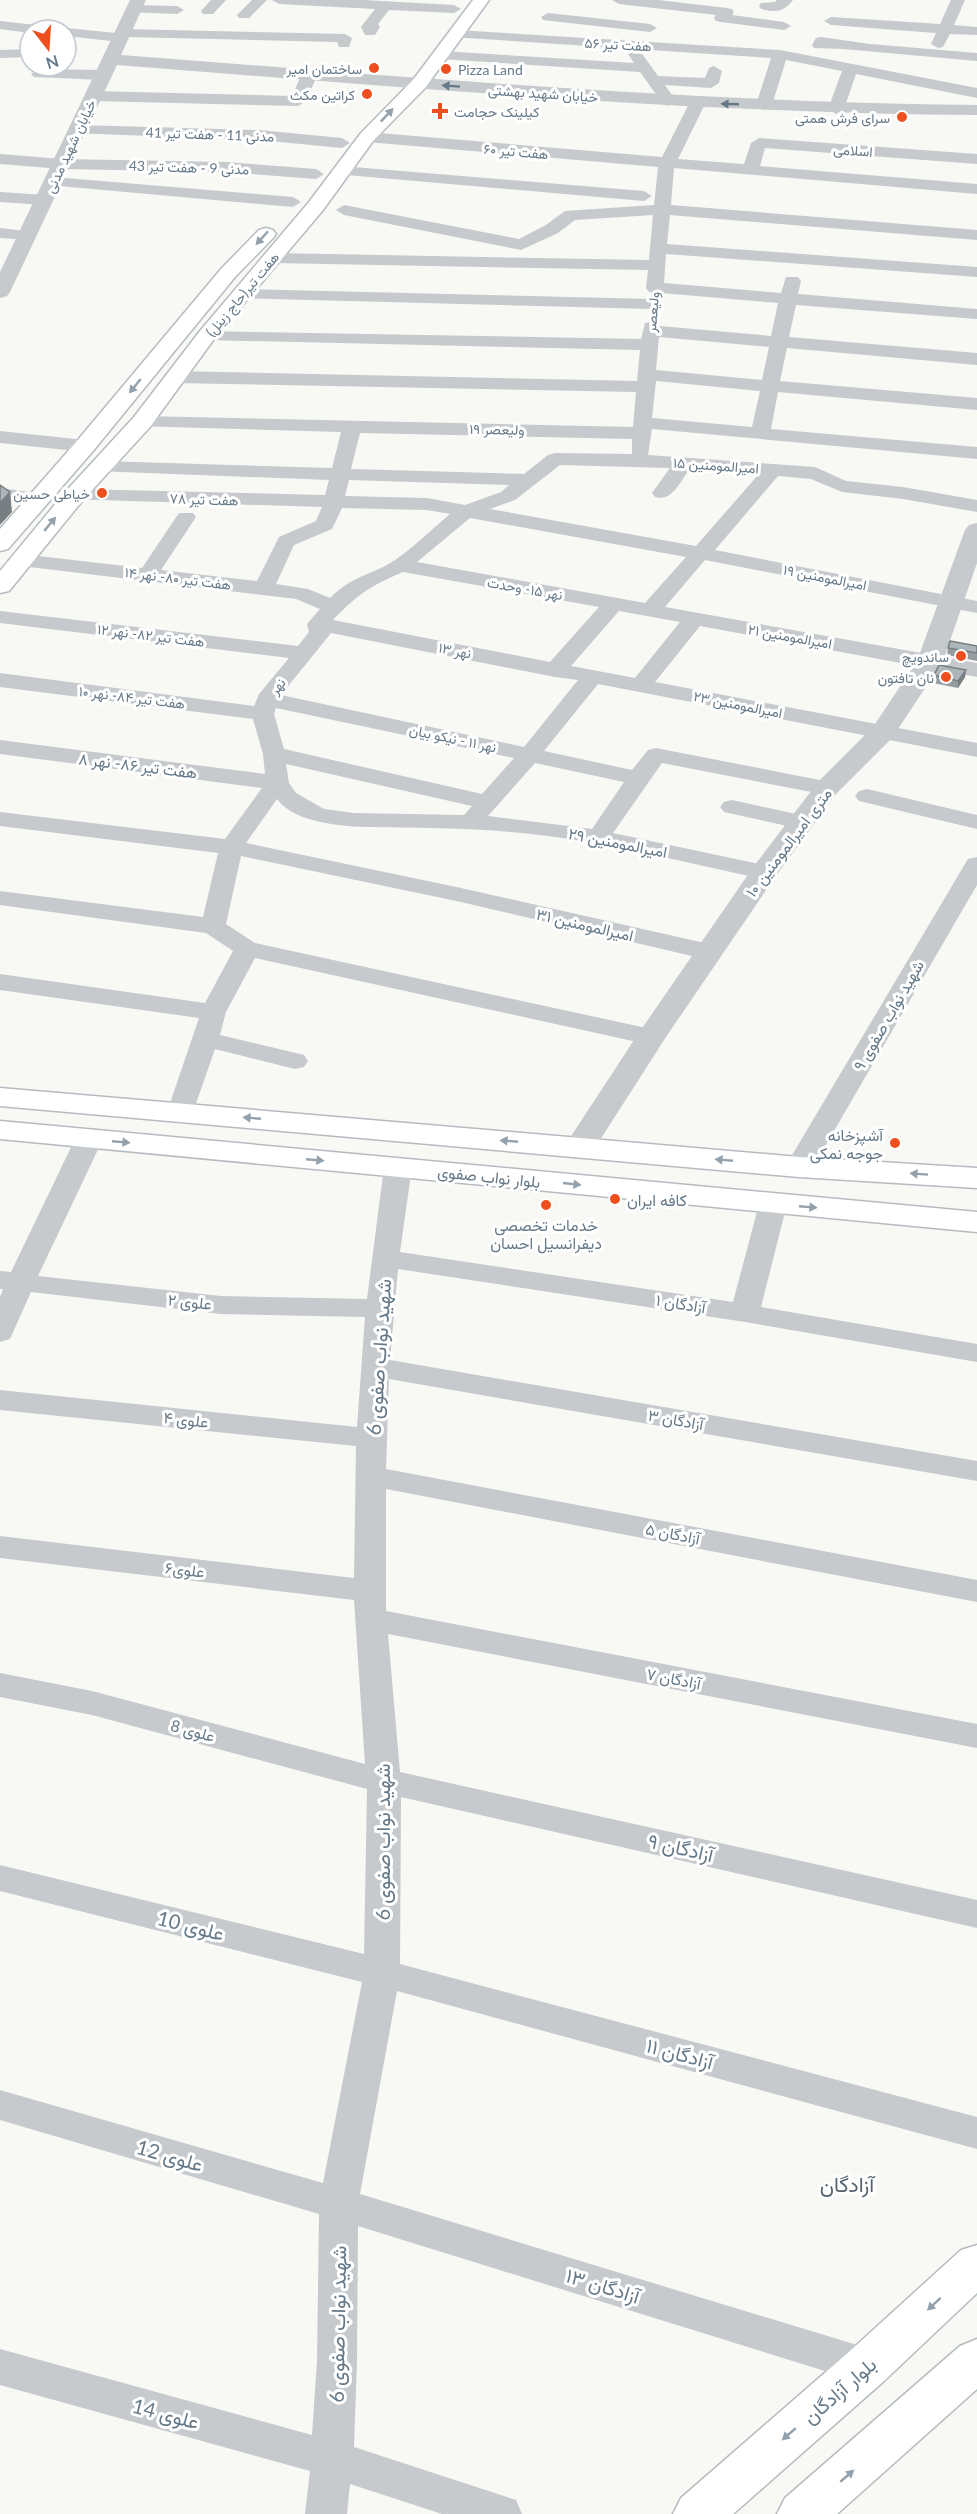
<svg xmlns="http://www.w3.org/2000/svg" width="977" height="2514" font-family="Lato,Vazirmatn,sans-serif">
	<style>
		.lines { fill: none; stroke-linecap: round; stroke-linejoin: round }
		.secondary-casing { stroke: #b5bcc0; stroke-width: 3 }
		.minor { fill: #c6cacd; fill-rule: evenodd }
		.tertiary { fill: #c6cacd; fill-rule: evenodd }
		.secondary { fill: #fff; fill-rule: evenodd }
		.wall { fill: #949ca0 }
		.shaded-wall { fill: #787f82 }
		.building { fill: #acb5ba; stroke: #787f82; stroke-width: 1.5 }
		.oneway { fill: #657988 }
		.oneway2 { fill: #93a1ac }
		.poi-dot { fill: #ef4e1e; stroke: #fff; stroke-width: 2 }
		.labels { text-anchor: middle; dominant-baseline: central; stroke-width: 6; stroke-linejoin: round; paint-order: stroke }
		.far-street-label { font-size: 14px; fill: #657988; stroke: #fff }
		.far-poi-label { font-size: 14px; fill: #657988; stroke: #fff; text-anchor: end }
		.street-label { font-size: 16px; fill: #657988; stroke: #fff }
		.poi-label { font-size: 16px; fill: #657988; stroke: #fff; text-anchor: end }
		.near-street-label { font-size: 20px; fill: #657988; stroke: #fff }
		.near-neighbourhood-label { font-size: 21px; fill: #53626d; stroke: #fff }
	</style>
	<rect width="100%" height="100%" fill="#f8f8f5"/>
	<g class="lines">
		<!-- secondary casing -->
		<g class="secondary-casing">
			<g id="secondary">
				<polygon points="473,0 489,0 425,88 373,141 323,210 214,339 150,427 83,500 9,591 0,593 0,571 67,490 134,417 200,331 309,202 361,133 413,80"/>
				<polygon points="266,228 273,230 276,234 273,238 235,277 93,451 8,549 0,551 0,529 77,441 221,269 259,230"/>
				<polygon points="0,1088 799,1157 977,1168 977,1188 799,1177 0,1106"/>
				<polygon points="0,1121 977,1212 977,1232 0,1139"/>
				<polygon points="977,2245 977,2293 884,2381 733,2514 673,2514 681,2498 850,2351 961,2250"/>
				<polygon points="977,2339 977,2389 837,2514 777,2514 785,2498 960,2346"/>
			</g>
		</g>
		<!-- minor -->
		<g class="minor">
			<polygon points="211,0 226,0 213,14 203,14 201,11"/>
			<polygon points="252,0 267,0 249,18 239,18 237,15"/>
			<polygon points="272,0 363,0 454,5 461,9 454,13 389,10 378,24 380,27 375,35 365,35 361,27 375,9 279,4"/>
			<polygon points="612,0 658,0 727,8 732,9 734,12 732,15 784,22 791,26 784,30 721,22 716,21 714,18 716,15 619,4"/>
			<path d="M 777,0 L 793,0 C 784,12 775,13 761,9 L 759,6 L 761,3 L 775,2 Z"/>
			<polygon points="951,0 965,0 954,25 977,27 977,35 950,34 943,47 938,48 931,44 936,33 831,25 824,21 831,17 940,24"/>
			<polygon points="134,5 177,6 184,10 177,14 129,12 127,9 129,6"/>
			<polygon points="548,13 650,24 657,28 650,32 543,20 541,17"/>
			<polygon points="0,21 45,26 52,30 30,30 30,33 0,29"/>
			<polygon points="66,28 116,33 123,29 345,34 352,38 349,47 339,47 337,42 127,37 125,41 120,42 66,36 66,30 60,30"/>
			<polygon points="456,30 780,50 977,88 977,98 856,74 844,109 836,114 828,109 842,71 786,60 772,105 764,110 756,105 771,58 451,37 449,34"/>
			<polygon points="821,37 870,44 977,53 977,61 843,49 814,48 812,45 816,38"/>
			<polygon points="30,49 30,57 0,58 0,50"/>
			<polygon points="635,50 640,51 658,76 705,78 709,68 714,66 722,71 719,83 711,88 665,85 676,101 668,106 663,104 640,72 441,59 434,55 441,51 634,63 628,54"/>
			<polygon points="39,69 103,70 111,75 103,80 34,77 31,74"/>
			<polygon points="309,71 317,76 306,101 298,106 93,101 85,96 93,91 292,96 301,76"/>
			<path d="M 698,97 L 706,102 L 678,159 L 744,164 L 751,143 L 759,138 L 977,154 L 977,164 L 765,148 L 760,166 L 977,184 L 977,194 L 674,168 L 671,205 L 977,230 L 977,240 L 670,215 L 667,244 L 977,267 L 977,277 L 666,254 L 664,283 L 781,293 L 786,277 L 798,277 L 801,281 L 798,294 L 977,309 L 977,319 L 796,305 L 789,337 L 977,353 L 977,365 L 787,348 L 780,381 L 977,398 L 977,410 L 778,392 L 771,429 L 977,447 L 977,459 L 652,429 L 648,455 L 815,467 L 846,481 L 903,487 L 977,500 L 977,512 L 903,499 L 842,492 L 811,479 L 778,476 L 715,550 L 977,601 L 977,613 L 705,560 L 665,607 L 977,663 L 977,677 L 700,626 L 655,682 L 977,743 L 977,757 L 598,684 L 544,751 L 632,770 L 648,750 L 656,748 L 835,783 L 839,788 L 835,793 L 827,795 L 662,763 L 613,833 L 773,867 L 776,872 L 773,877 L 764,879 C 690,864 615,844 540,835 C 484,828 427,828 371,827 C 344,827 294,823 277,799 L 246,843 L 461,888 L 709,944 L 718,947 L 722,952 L 718,957 L 709,960 L 461,902 L 241,856 L 226,924 L 255,943 L 651,1029 L 660,1031 L 664,1037 L 660,1043 L 651,1045 L 255,958 L 226,1012 L 220,1035 L 304,1055 L 308,1061 L 304,1067 L 295,1069 L 215,1049 L 193,1112 L 189,1118 L 180,1120 L 171,1118 L 167,1112 L 199,1018 L 0,990 L 0,974 L 205,1003 L 233,951 L 206,933 L 0,905 L 0,891 L 203,917 L 218,853 L 0,826 L 0,812 L 225,839 L 262,788 L 0,754 L 0,740 L 265,774 L 263,754 L 253,719 L 0,687 L 0,673 L 254,706 L 259,694 L 289,658 L 0,623 L 0,611 L 298,646 L 309,632 L 307,624 L 320,609 L 296,599 L 21,566 L 14,564 L 11,560 L 14,556 L 21,554 L 142,568 L 179,513 L 193,513 L 196,517 L 161,570 L 257,581 L 279,537 L 316,521 L 322,507 L 68,499 L 65,495 L 68,491 L 75,489 L 325,495 L 329,480 L 95,471 L 92,467 L 95,463 L 102,461 L 332,468 L 341,432 L 135,426 L 132,422 L 135,418 L 142,416 L 633,427 L 636,392 L 175,383 L 168,381 L 166,377 L 168,373 L 175,371 L 637,381 L 640,350 L 207,340 L 201,339 L 198,335 L 201,331 L 641,339 L 645,323 L 651,322 L 660,326 L 771,336 L 778,303 L 649,292 L 646,288 L 648,270 L 273,263 L 267,262 L 264,258 L 267,254 L 273,253 L 649,260 L 653,215 L 575,220 L 558,233 L 521,250 L 344,215 L 336,210 L 344,205 L 519,239 L 546,225 L 565,211 L 654,205 L 658,167 L 367,142 L 359,137 L 367,132 L 662,157 L 690,102 ZM 659,337 L 769,347 L 762,380 L 656,370 ZM 656,381 L 760,391 L 752,427 L 652,418 ZM 360,433 L 632,439 L 632,454 L 555,453 L 548,455 L 524,474 L 351,469 ZM 560,465 L 670,468 L 652,493 L 655,497 C 672,502 680,482 689,470 L 758,475 L 696,546 L 490,509 L 515,500 ZM 349,480 L 509,485 L 501,492 L 465,505 L 427,498 L 345,496 ZM 342,508 L 427,510 L 450,514 C 432,529 414,547 395,560 C 371,576 354,574 330,598 L 308,589 L 276,584 L 294,545 L 332,529 ZM 470,518 L 686,557 L 645,603 L 417,562 ZM 403,572 L 599,607 L 550,662 L 333,620 C 358,594 370,586 403,572 ZM 619,611 L 680,622 L 635,678 L 571,666 ZM 331,633 L 555,677 L 578,680 L 524,747 L 281,695 ZM 276,708 L 514,758 L 482,794 L 284,749 L 274,714 ZM 535,763 L 624,782 L 592,829 L 488,816 ZM 286,764 L 472,806 L 464,815 L 354,813 L 324,809 L 296,793 L 289,783 Z"/>
			<polygon points="78,125 259,130 342,138 350,143 342,148 259,140 72,133 70,130"/>
			<polygon points="0,154 62,159 226,162 316,169 324,174 316,179 226,172 62,169 0,164"/>
			<polygon points="341,166 644,191 652,196 644,201 335,174 333,171 335,168"/>
			<polygon points="54,177 293,197 301,202 293,207 48,185 46,182"/>
			<polygon points="0,192 45,195 53,200 45,205 0,202"/>
			<polygon points="0,228 34,232 36,236 34,240 0,238"/>
			<polygon points="241,289 653,299 659,300 662,304 659,308 653,309 235,298 232,294 235,290"/>
			<polygon points="0,431 85,440 92,442 95,446 92,450 85,452 0,443"/>
			<polygon points="0,488 46,494 49,498 46,502 39,504 0,500"/>
			<polygon points="867,789 977,815 977,829 859,801 855,796 859,791"/>
			<polygon points="732,800 809,817 813,822 809,827 801,829 724,812 720,807 724,802"/>
			<polygon points="977,857 977,885 813,1167 809,1173 799,1175 789,1173 785,1167 965,864 968,859"/>
			<polygon points="89,1131 99,1133 103,1139 38,1276 221,1296 367,1299 384,1167 388,1161 398,1159 408,1161 412,1167 400,1252 733,1302 759,1204 763,1198 773,1196 783,1198 787,1204 761,1307 977,1344 977,1362 745,1322 398,1269 390,1360 977,1461 977,1481 389,1379 386,1469 977,1580 977,1602 386,1489 386,1611 977,1724 977,1748 388,1634 400,1772 977,1900 977,1928 401,1797 400,1964 977,2117 977,2149 397,1991 360,2194 867,2348 882,2353 888,2366 882,2379 867,2384 358,2226 357,2361 354,2447 516,2500 522,2514 442,2514 350,2484 347,2514 305,2514 310,2471 0,2385 0,2349 312,2435 317,2361 319,2214 0,2120 0,2090 323,2183 362,1982 0,1891 0,1865 364,1954 367,1789 92,1715 0,1697 0,1673 92,1691 365,1764 354,1600 0,1558 0,1536 354,1578 356,1446 0,1410 0,1390 357,1427 365,1317 221,1314 31,1292 10,1339 0,1342 0,1297 3,1289 0,1289 0,1271 11,1272 75,1139 79,1133"/>
		</g>
		<!-- tertiary -->
		<g class="tertiary">
			<path d="M 130,0 L 146,0 L 121,55 C 407,77 691,102 977,105 L 977,115 C 689,113 403,87 117,65 L 10,292 L 7,296 L 0,298 L 0,272 Z"/>
			<polygon points="977,523 977,563 943,661 892,738 836,794 775,877 666,1037 591,1154 580,1156 569,1154 564,1147 636,1037 754,866 818,782 873,727 917,661 965,530 969,525"/>
		</g>
		<!-- secondary -->
		<use href="#secondary" class="secondary"/>
	</g>
	<!-- wall -->
	<g class="wall">
		<polygon points="977,646 977,661 947,655 948,648"/>
		<polygon points="966,670 965,677 958,688 933,683 934,675"/>
	</g>
	<!-- shaded-wall -->
	<g class="shaded-wall">
		<polygon points="10,492 12,512 0,525 0,503"/>
		<polygon points="966,670 965,677 958,688 958,681"/>
	</g>
	<!-- building -->
	<g class="building">
		<polygon points="0,485 10,492 0,503"/>
		<polygon points="950,641 977,646 977,653 948,648"/>
		<polygon points="939,665 966,670 958,681 934,675"/>
	</g>
	<!-- one-way arrows -->
	<defs><path id="oneway-solid" d="M-6-.8H1V-3.2L6.5 0L1 3.2V.8H-6Z" transform="scale(1.5)"/></defs>
	<g class="oneway">
		<use href="#oneway-solid" transform="translate(451 86) rotate(-176)"/>
		<use href="#oneway-solid" transform="translate(730 104) rotate(-178)"/>
	</g>
	<g class="oneway2">
		<use href="#oneway-solid" transform="translate(387 115) rotate(-47)"/>
		<use href="#oneway-solid" transform="translate(262 238) rotate(132)"/>
		<use href="#oneway-solid" transform="translate(135 386) rotate(129)"/>
		<use href="#oneway-solid" transform="translate(50 524) rotate(-50)"/>
		<use href="#oneway-solid" transform="translate(252 1118) rotate(-175)"/>
		<use href="#oneway-solid" transform="translate(509 1141) rotate(-175)"/>
		<use href="#oneway-solid" transform="translate(121 1142) rotate(5)"/>
		<use href="#oneway-solid" transform="translate(315 1160) rotate(5)"/>
		<use href="#oneway-solid" transform="translate(724 1160) rotate(-175)"/>
		<use href="#oneway-solid" transform="translate(919 1174) rotate(-176)"/>
		<use href="#oneway-solid" transform="translate(572 1184) rotate(6)"/>
		<use href="#oneway-solid" transform="translate(808 1207) rotate(5)"/>
		<use href="#oneway-solid" transform="translate(934 2304) rotate(137)"/>
		<use href="#oneway-solid" transform="translate(789 2434) rotate(139)"/>
		<use href="#oneway-solid" transform="translate(847 2476) rotate(-41)"/>
	</g>
	<!-- markers -->
	<g class="poi-dot">
		<circle cx="374" cy="68" r="6"/>
		<circle cx="446" cy="69" r="6"/>
		<circle cx="367" cy="94" r="6"/>
		<path d="M437 102h6v6h6v6h-6v6h-6v-6h-6v-6h6z"/>
		<circle cx="902" cy="117" r="6"/>
		<circle cx="102" cy="493" r="6"/>
		<circle cx="961" cy="656" r="6"/>
		<circle cx="946" cy="677" r="6"/>
		<circle cx="895" cy="1143" r="6"/>
		<circle cx="615" cy="1199" r="6"/>
		<circle cx="546" cy="1205" r="6"/>
	</g>
	<g class="labels">
		<!-- far-street labels -->
		<g class="far-street-label">
			<text transform="translate(618 44) rotate(3)">هفت تیر ۵۶</text>
			<text transform="translate(543 93) rotate(4)">خیابان شهید بهشتی</text>
			<text transform="translate(210 134) rotate(2)">مدنی 11 - هفت تیر 41</text>
			<text transform="translate(70 146) rotate(-65)">خیابان شهید مدنی</text>
			<text transform="translate(853 150) rotate(4)">اسلامی</text>
			<text transform="translate(516 151) rotate(5)">هفت تیر ۶۰</text>
			<text transform="translate(189 167) rotate(2)">مدنی 9 - هفت تیر 43</text>
			<text transform="translate(242 294) rotate(-50)">هفت تیر(حاج زینل)</text>
			<text transform="translate(652 312) rotate(-85)">ولیعصر</text>
			<text transform="translate(497 429) rotate(1)">ولیعصر ۱۹</text>
			<text transform="translate(716 465) rotate(4)">امیرالمومنین ۱۵</text>
			<text transform="translate(204 499) rotate(2)">هفت تیر ۷۸</text>
			<text transform="translate(825 577) rotate(11)">امیرالمومنین ۱۹</text>
			<text transform="translate(178 578) rotate(7)">هفت تیر ۸۰- نهر ۱۴</text>
			<text transform="translate(525 588) rotate(10)">نهر ۱۵- وحدت</text>
			<text transform="translate(151 635) rotate(7)">هفت تیر ۸۲- نهر ۱۲</text>
			<text transform="translate(790 636) rotate(10)">امیرالمومنین ۲۱</text>
			<text transform="translate(455 650) rotate(11)">نهر ۱۳</text>
			<text transform="translate(277 686) rotate(-53)">نهر</text>
			<text transform="translate(132 697) rotate(7)">هفت تیر ۸۴- نهر ۱۰</text>
			<text transform="translate(738 704) rotate(11)">امیرالمومنین ۲۳</text>
			<text transform="translate(453 738) rotate(12)">نهر ۱۱ - نیکو بیان</text>
		</g>
		<!-- far-poi labels -->
		<g class="far-poi-label">
			<text x="362" y="68">ساختمان امیر</text>
			<text x="458" y="69" text-anchor="start">Pizza Land</text>
			<text x="355" y="94">کراتین مکث</text>
			<text x="454" y="111" text-anchor="start">کیلینک حجامت</text>
			<text x="890" y="117">سرای فرش همتی</text>
			<text x="90" y="493">خیاطی حسین</text>
			<text x="949" y="656">ساندویچ</text>
			<text x="934" y="677">نان تافتون</text>
		</g>
		<!-- street labels -->
		<g class="street-label">
			<text transform="translate(138 765) rotate(7)">هفت تیر ۸۶- نهر ۸</text>
			<text transform="translate(618 842) rotate(11)">امیرالمومنین ۲۹</text>
			<text transform="translate(788 842) rotate(-53)">۱۰ متری امیرالمومنین</text>
			<text transform="translate(585 924) rotate(13)">امیرالمومنین ۳۱</text>
			<text transform="translate(888 1015) rotate(-60)">شهید نواب صفوی ۹</text>
			<text transform="translate(489 1176) rotate(6)">بلوار نواب صفوی</text>
			<text transform="translate(190 1301) rotate(6)">علوی ۲</text>
			<text transform="translate(681 1303) rotate(9)">آزادگان ۱</text>
			<text transform="translate(186 1419) rotate(6)">علوی ۴</text>
			<text transform="translate(676 1419) rotate(10)">آزادگان ۳</text>
			<text transform="translate(673 1533) rotate(11)">آزادگان ۵</text>
			<text transform="translate(185 1569) rotate(7)">علوی۶</text>
			<text transform="translate(674 1678) rotate(11)">آزادگان ۷</text>
			<text transform="translate(193 1730) rotate(15)">علوی 8</text>
		</g>
		<!-- poi labels -->
		<g class="poi-label">
			<text x="883" y="1134">آشپزخانه<tspan x="883" dy="18">جوجه نمکی</tspan></text>
			<text x="627" y="1199" text-anchor="start">کافه ایران</text>
			<text x="546" y="1224" text-anchor="middle">خدمات تخصصی<tspan x="546" dy="18">دیفرانسیل احسان</tspan></text>
		</g>
		<!-- near-street labels -->
		<g class="near-street-label">
			<text transform="translate(378 1357) rotate(-86)">شهید نواب صفوی 6</text>
			<text transform="translate(382 1842) rotate(-90)">شهید نواب صفوی 6</text>
			<text transform="translate(681 1847) rotate(13)">آزادگان ۹</text>
			<text transform="translate(191 1925) rotate(14)">علوی 10</text>
			<text transform="translate(680 2053) rotate(15)">آزادگان ۱۱</text>
			<text transform="translate(170 2155) rotate(16)">علوی 12</text>
			<text transform="translate(603 2285) rotate(17)">آزادگان ۱۳</text>
			<text transform="translate(337 2324) rotate(-89)">شهید نواب صفوی 6</text>
			<text transform="translate(839 2390) rotate(-41)">بلوار آزادگان</text>
			<text transform="translate(166 2413) rotate(15)">علوی 14</text>
		</g>
		<!-- near-neighbourhood labels -->
		<g class="near-neighbourhood-label">
			<text x="847" y="2183">آزادگان</text>
		</g>
	</g>
	<!-- north arrow -->
	<g transform="translate(48 48) rotate(163)"><circle r="28" fill="#ffffff" stroke="#c1c9cf" stroke-width="1.5"/>
	<path d="M0-4.5L10 22L0 15L-10 22Z" fill="#ef4e1e"/>
	<text y="-9" font-size="16" font-weight="bold" text-anchor="middle" fill="#657988">N</text>
	</g>
</svg>
